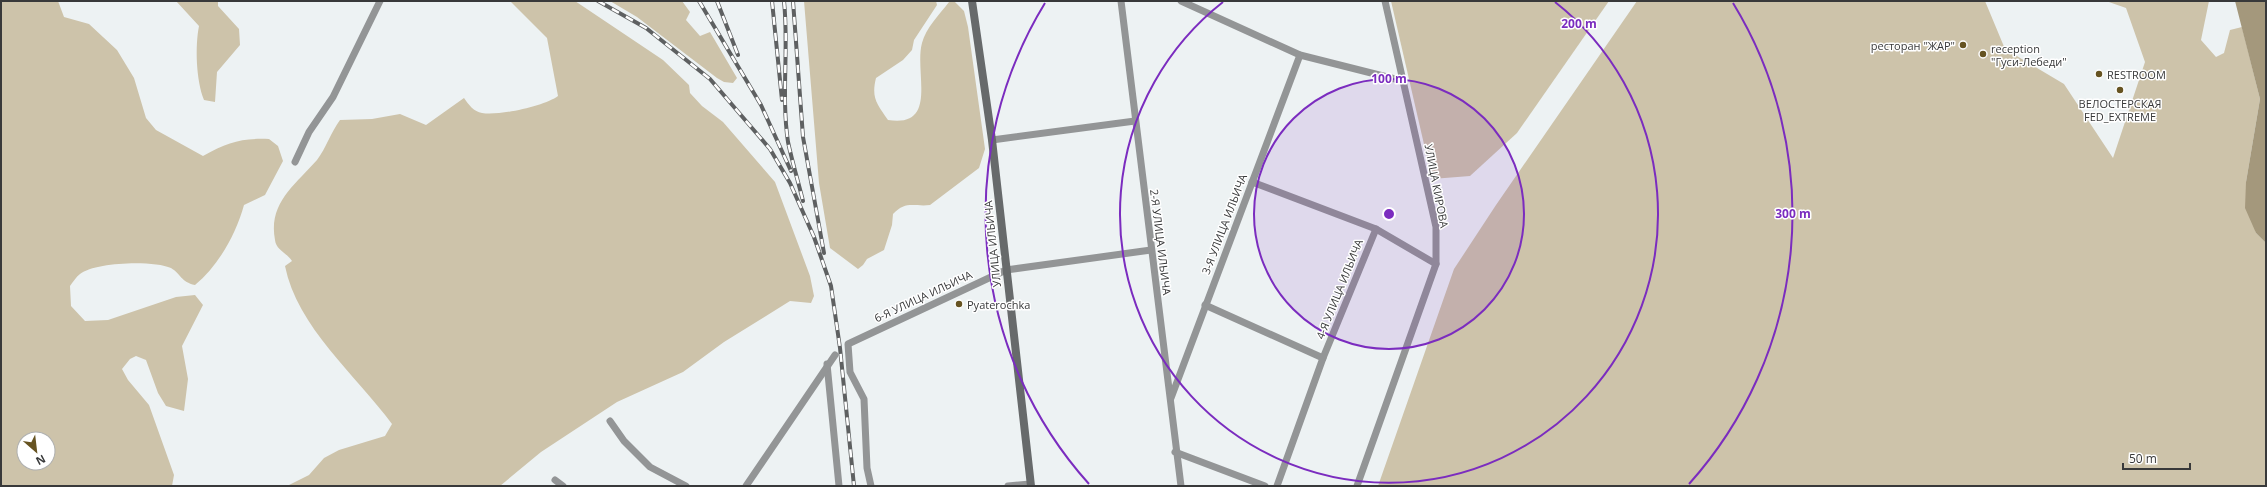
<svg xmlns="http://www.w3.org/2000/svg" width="2267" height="487" font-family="'Open Sans',sans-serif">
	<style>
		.green { fill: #cdc3aa; fill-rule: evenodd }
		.water { fill: #a4987c }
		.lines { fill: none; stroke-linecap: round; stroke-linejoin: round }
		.minor { stroke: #939596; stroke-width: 7 }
		.secondary { stroke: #676a6b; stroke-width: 8 }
		.rail-casing { stroke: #5e6061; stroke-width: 4 }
		.rail { stroke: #fff; stroke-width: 2.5; stroke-dasharray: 8; stroke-linecap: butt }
		.ring { fill: none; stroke: #7b2cbf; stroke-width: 2 }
		.poi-dot { fill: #665321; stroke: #fff; stroke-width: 1.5 }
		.labels { text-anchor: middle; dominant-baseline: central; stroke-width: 3; stroke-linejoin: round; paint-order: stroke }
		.poi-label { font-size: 11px; fill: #38393a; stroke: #fff; text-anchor: start }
		.street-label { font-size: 11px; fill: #38393a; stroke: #fff }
		.centre { fill: #7b2cbf; stroke: #fff; stroke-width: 2 }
		.ring-label { font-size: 12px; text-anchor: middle; font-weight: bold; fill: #7b2cbf; stroke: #fff; stroke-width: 3; stroke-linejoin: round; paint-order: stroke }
	</style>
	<rect width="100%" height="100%" fill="#edf2f3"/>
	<!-- green -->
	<g class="green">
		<path d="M 1,1 L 58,1 L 64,17 L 89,24 L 117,50 L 134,78 L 146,118 L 156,130 L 203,156 C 228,142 241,138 269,139 L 278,146 L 283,161 L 265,195 L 244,205 C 236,234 219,265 195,285 C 181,282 181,274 171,268 C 153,260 95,262 80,274 C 76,277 73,282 70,286 L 71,306 L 85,321 L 108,320 L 176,297 L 195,295 L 203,305 L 182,346 L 188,379 L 184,411 L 166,406 L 158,393 L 146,360 L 136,356 L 130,359 L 122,369 L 128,380 L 149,405 L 174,475 L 172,486 L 1,486 ZM 24,439 L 48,439 L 48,463 L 24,463 Z"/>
		<path d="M 176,1 L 218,1 L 218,6 L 239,29 L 240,45 L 217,72 L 215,102 L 204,100 C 196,80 195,46 199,26 Z"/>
		<path d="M 510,1 L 575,1 L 663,60 L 689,85 L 690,93 L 702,106 L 723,122 L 775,182 L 810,276 L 814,296 L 811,303 L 790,301 L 724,342 L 683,372 L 617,402 L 541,452 L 500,486 L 287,486 L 309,475 L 324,458 L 339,450 L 385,436 L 392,424 C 356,375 297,327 285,266 L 292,261 C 287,253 276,250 275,240 C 268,203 295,185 317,160 C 326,148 331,132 340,120 L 372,119 L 400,114 L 426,125 L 464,98 C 468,104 474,112 482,113 C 499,116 545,106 558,96 L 547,38 Z"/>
		<polygon points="610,1 682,1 690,12 686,20 700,36 710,32 737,78 733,83 724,82 717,78 637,17"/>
		<path d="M 804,1 L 936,1 L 937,5 L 914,40 L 912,50 L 903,60 L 876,78 C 871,98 877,104 888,120 C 939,128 914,72 922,43 C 926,28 939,15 949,2 L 954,1 L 964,11 L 968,27 L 985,149 L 979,168 L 930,205 C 914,207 906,200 893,214 L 892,225 L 884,250 L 867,259 L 863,265 L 858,269 L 830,248 L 819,183 Z"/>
		<polygon points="1391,1 1609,1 1517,133 1470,176 1432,179"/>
		<polygon points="1637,1 1985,1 2005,49 2064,84 2113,158 2145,62 2126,8 2106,1 2209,1 2201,40 2216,57 2224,53 2230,30 2242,27 2260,99 2246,182 2246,194 2256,233 2266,243 2266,486 1378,486 1454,269 1496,205"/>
	</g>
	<!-- water -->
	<polygon class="water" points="2235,1 2266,1 2266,243 2256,233 2245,208 2246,182 2260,99"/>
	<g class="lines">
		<!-- minor -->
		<g class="minor">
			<polyline points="1121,1 1181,486"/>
			<polyline points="1181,1 1300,55 1403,81"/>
			<polyline points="992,140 1135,121"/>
			<polyline points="295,162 309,132 333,97 380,1"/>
			<polyline points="1252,182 1376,229 1436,264"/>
			<polyline points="1205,305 1323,358"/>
			<polyline points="827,364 839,486"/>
			<polyline points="1171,398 1300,55"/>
			<polyline points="610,421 624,441 650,467 686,486"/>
			<polyline points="1175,452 1265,486"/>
			<polyline points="555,480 563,486"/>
			<polyline points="746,486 835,355"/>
			<polyline points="871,486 867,468 864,399 850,372 848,344 1006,270 1151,250"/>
			<polyline points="1008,486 1030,484"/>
			<polyline points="1277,486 1323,358 1376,229"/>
			<polyline points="1357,486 1436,264 1436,227 1385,1"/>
		</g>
		<!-- secondary -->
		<polyline class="secondary" points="972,1 992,140 1031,486"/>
		<!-- rail casing -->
		<g class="rail-casing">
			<g id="rail">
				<polyline points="598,1 646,28 710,79 770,149 790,183 814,237 831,286 840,348 854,486"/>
				<polyline points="699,1 761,105 791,171"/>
				<polyline points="717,1 738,55"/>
				<polyline points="772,1 782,100"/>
				<path d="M 784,1 C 789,48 781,95 788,142 C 792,161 798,181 803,201"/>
				<polyline points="793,1 803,137 824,253"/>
			</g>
		</g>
		<!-- rail -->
		<use href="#rail" class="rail"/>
	</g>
	<!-- distance rings -->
	<circle cx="1389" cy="214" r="135" fill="#7b2cbf" fill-opacity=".12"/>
	<g class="ring">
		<circle cx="1389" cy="214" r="135"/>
		<path d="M1555 2A269 269 0 1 1 1223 2"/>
		<path d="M1089 484A404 404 0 0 1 1045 3M1733 3A404 404 0 0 1 1689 484"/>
	</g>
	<!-- markers -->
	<g class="poi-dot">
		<circle cx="1963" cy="45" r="4"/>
		<circle cx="1983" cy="54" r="4"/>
		<circle cx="2099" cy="74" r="4"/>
		<circle cx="2120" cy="90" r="4"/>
		<circle cx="959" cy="304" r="4"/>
	</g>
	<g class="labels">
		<!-- poi labels -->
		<g class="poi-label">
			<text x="1955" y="45" text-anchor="end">ресторан "ЖАР"</text>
			<text x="1991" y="48">reception<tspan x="1991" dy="13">"Гуси-Лебеди"</tspan></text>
			<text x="2107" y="74">RESTROOM</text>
			<text x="2120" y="103" text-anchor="middle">ВЕЛОСТЕРСКАЯ<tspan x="2120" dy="13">FED_EXTREME</tspan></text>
			<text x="967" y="304">Pyaterochka</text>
		</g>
		<!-- street labels -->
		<g class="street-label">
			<text transform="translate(1437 186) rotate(79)">УЛИЦА КИРОВА</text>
			<text transform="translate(1224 224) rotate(-69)">3-Я УЛИЦА ИЛЬИЧА</text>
			<text transform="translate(1161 242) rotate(83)">2-Я УЛИЦА ИЛЬИЧА</text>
			<text transform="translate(992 244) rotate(-96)">УЛИЦА ИЛЬИЧА</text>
			<text transform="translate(1339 289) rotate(-68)">4-Я УЛИЦА ИЛЬИЧА</text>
			<text transform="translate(923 296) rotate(-25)">6-Я УЛИЦА ИЛЬИЧА</text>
		</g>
	</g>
	<circle cx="1389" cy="214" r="6" class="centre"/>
	<g class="ring-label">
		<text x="1579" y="28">200 m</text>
		<text x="1389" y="83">100 m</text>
		<text x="1793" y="218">300 m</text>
	</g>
	<!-- border -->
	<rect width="2267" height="487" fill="none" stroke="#38393a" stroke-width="4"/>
	<!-- north arrow -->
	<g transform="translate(36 451) rotate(152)"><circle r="19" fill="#ffffff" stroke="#afb0b0"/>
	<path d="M0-3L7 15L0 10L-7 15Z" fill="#665321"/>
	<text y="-6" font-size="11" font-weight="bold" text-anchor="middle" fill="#38393a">N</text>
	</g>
	<!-- scale -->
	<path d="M2123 463v6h67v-6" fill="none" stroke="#38393a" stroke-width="2"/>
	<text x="2129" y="463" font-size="12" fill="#38393a" stroke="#ffffff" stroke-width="3" paint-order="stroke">50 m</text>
</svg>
